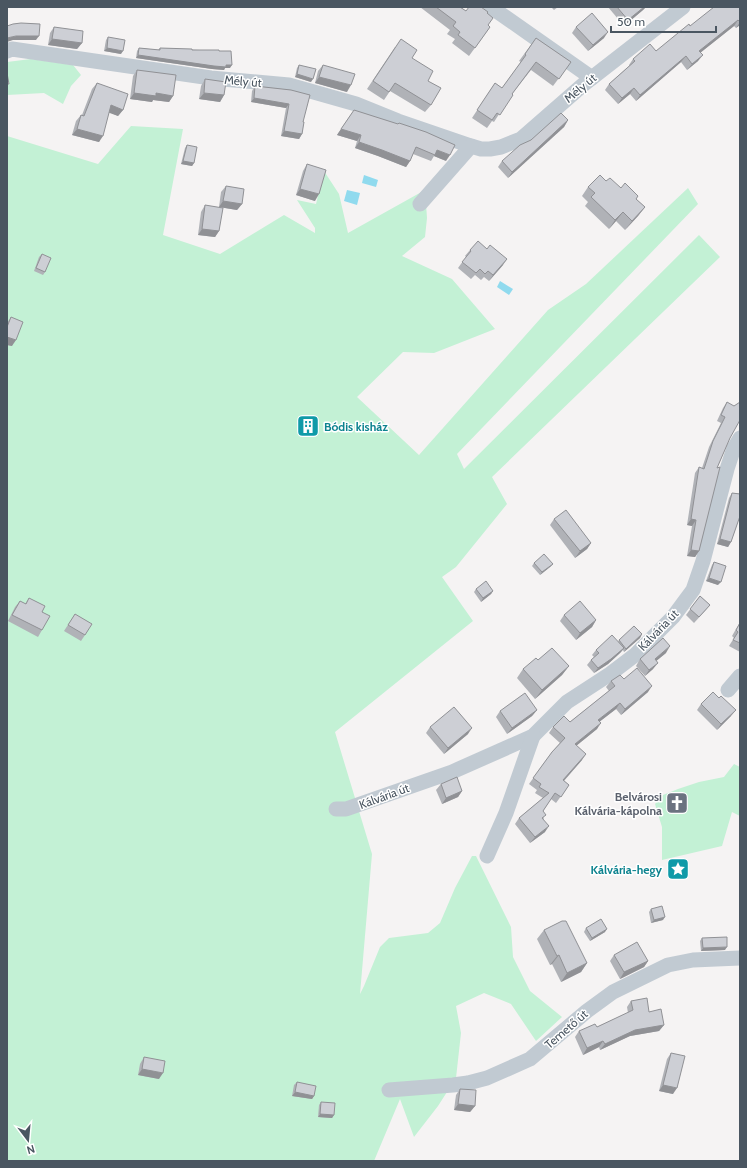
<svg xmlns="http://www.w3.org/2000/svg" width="747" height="1168" font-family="Cabin,sans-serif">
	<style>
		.green { fill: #c3f1d5 }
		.water { fill: #90daee }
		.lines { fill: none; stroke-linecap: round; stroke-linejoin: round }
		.minor { stroke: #c1cad2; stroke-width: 15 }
		.wall { fill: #b0b2b7 }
		.shaded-wall { fill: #909195 }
		.building { fill: #cdcfd5; stroke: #909195 }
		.labels { text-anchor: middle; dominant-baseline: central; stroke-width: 3; stroke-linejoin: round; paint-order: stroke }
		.street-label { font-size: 12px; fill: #4a5661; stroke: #fff }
		.culture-label { font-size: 12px; font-weight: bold; fill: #0d838f; stroke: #fff; text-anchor: start }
		.worship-label { font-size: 12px; font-weight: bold; fill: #5b616d; stroke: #fff; text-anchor: end }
	</style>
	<rect width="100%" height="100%" fill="#f5f3f3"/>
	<!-- green -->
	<g class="green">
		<polygon points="31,59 73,65 81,75 71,86 63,104 44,93 7,95 7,62"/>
		<polygon points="131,126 183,129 163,235 220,254 284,215 315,233 315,228 297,200 316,204 324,171 339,194 348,233 425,190 427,218 425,237 402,256 452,279 495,329 434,353 403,352 357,397 419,455 548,310 586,284 688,188 698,204 457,454 464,469 699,235 720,257 492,477 507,504 456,567 442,577 473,621 335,732 372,854 360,994 364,986 380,947 389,938 428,933 440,923 455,888 472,856 476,856 511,927 513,957 530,991 562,1017 536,1041 511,1004 484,993 456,1006 461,1033 456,1078 438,1106 414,1137 400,1099 374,1161 7,1161 7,136 98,164"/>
		<polygon points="734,764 740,767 740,816 732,812 722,846 662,860 662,827 655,804 663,795 678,789 699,782 724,777"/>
	</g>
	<!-- water -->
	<g class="water">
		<polygon points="364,175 378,180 376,187 362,183"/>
		<polygon points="347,190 360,193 357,205 344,201"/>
		<polygon points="500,281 513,289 509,295 497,287"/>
	</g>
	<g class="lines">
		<!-- minor -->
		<g class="minor">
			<polyline points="491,7 592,78"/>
			<polyline points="7,51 12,49 211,78 289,85 356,104 398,121 471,146 481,149 490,149 501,147 521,139 584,84 683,7"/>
			<polyline points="420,204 471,146"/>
			<polyline points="728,690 740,676"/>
			<polyline points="336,809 346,809 452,772 533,736 567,702 610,674 635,655 673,617 693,590 703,561 727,469 734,448 740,438"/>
			<polyline points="487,856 506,813 533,736"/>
			<polyline points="389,1090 453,1085 468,1083 487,1078 530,1059 587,1011 613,992 668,965 693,960 740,958"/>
		</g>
	</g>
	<!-- wall -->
	<g class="wall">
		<polygon points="420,7 460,7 466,11 487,13 488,25 490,27 469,56 452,43 455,39 447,34 450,30"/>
		<polygon points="551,7 558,7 554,10"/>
		<polygon points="608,7 646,7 643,10 624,26"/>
		<polygon points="740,7 740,25 736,28 734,26 701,52 698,61 687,70 681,62 636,101 630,94 618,104 605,90 609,84 629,66 629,65 633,59 656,51 690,26"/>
		<polygon points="54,27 82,43 77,49 48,45 50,33"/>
		<polygon points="576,27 604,38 588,51 572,33"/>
		<polygon points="108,37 121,54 104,51 106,40"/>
		<polygon points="536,38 571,62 553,86 531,70 512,94 494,122 492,121 487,128 472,118 495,83 502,88 521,62 519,61"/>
		<polygon points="395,47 412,58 428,81 431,105 425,112 390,91 384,100 367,89"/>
		<polygon points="139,48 158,50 160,48 219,51 230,68 225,68 224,70 212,69 136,58 137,51"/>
		<polygon points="299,65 311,82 295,77 297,68"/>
		<polygon points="323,65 347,92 315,83 318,71"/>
		<polygon points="137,70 173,96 169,102 153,100 152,102 130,99 133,76"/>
		<polygon points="205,79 224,95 220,102 199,99 201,86"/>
		<polygon points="97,83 123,110 118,116 109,112 99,142 72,135 76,121 81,115 82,115 92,89"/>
		<polygon points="255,86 291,90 303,122 302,134 299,139 281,136 286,108 251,102 252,91"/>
		<polygon points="354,110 446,161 434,156 431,161 413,154 410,161 406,167 378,156 355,148 357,141 337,135"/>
		<polygon points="568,120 564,127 508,178 498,167 502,161 531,140"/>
		<polygon points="187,145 194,163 192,166 181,164 185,148"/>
		<polygon points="307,164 315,201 296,195 303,171"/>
		<polygon points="606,181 638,196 636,199 645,207 638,216 625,230 616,221 609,229 585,206 588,202 582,196 588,187"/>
		<polygon points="226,186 242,204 237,210 219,207 221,192"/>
		<polygon points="205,205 219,231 215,237 198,235 201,212"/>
		<polygon points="470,250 503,265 489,281 484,277 481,280 475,275 471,279 458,268 466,257 465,256"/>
		<polygon points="42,254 45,272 43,275 34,271 39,257"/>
		<polygon points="11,317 12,346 7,345 7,323"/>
		<polygon points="727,402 730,438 717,468 699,551 695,557 687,556 692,526 687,525 695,473 699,467 702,468 709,447 721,423 717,421 723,408"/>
		<polygon points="302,423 318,424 308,435 300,426"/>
		<polygon points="732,493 740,494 740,518 739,518 731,542 728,547 717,544 729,498"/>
		<polygon points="554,519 591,543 587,549 575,558 550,525"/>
		<polygon points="714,562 718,585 706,581 712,565"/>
		<polygon points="534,563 553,564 550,567 540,575 532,566"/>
		<polygon points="476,589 493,591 491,594 481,602 474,592"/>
		<polygon points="700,596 710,605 705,611 694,623 686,615"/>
		<polygon points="29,598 42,630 38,637 8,621 15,607 20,601 25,604"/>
		<polygon points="75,614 85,635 81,641 64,631"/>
		<polygon points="564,615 596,620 592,627 576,640 560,621"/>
		<polygon points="740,622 740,652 729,646 734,638 732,636"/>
		<polygon points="642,634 640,638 624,652 623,650 620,653 608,664 594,673 587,665 591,660 594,657 592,655 596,650 618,642 619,640"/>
		<polygon points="666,653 656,661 653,669 645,676 636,666 640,659"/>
		<polygon points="538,660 569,666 562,675 535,699 517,678 523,669"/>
		<polygon points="624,679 648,692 621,715 616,709 599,722 597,729 576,746 582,760 564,781 569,785 556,803 551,799 543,811 545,832 530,843 515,824 519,818 543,798 535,793 537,790 529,784 552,752 560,743 549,733 553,727 570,722 609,691 606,687 611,681"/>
		<polygon points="701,704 731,716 717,730 697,710"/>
		<polygon points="537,710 532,716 507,734 496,717 500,711"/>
		<polygon points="430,727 468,734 444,754 426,733"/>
		<polygon points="441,784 462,791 458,797 442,804 436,790"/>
		<polygon points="651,909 663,920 651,923 649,912"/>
		<polygon points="586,928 605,932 590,941 584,932"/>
		<polygon points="544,930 587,963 581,972 561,982 552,964 550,965 537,939"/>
		<polygon points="702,938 725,950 701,951 700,941"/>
		<polygon points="614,955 648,961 644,967 620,979 610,961"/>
		<polygon points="631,1001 649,1012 664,1025 659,1031 630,1036 600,1050 599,1047 583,1055 575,1037 579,1031 597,1027 628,1013 627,1007"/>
		<polygon points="671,1053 673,1094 659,1091 667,1059"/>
		<polygon points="144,1057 159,1079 138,1075 140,1064"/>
		<polygon points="297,1082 314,1096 312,1099 292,1096 294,1085"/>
		<polygon points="460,1089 475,1106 470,1112 454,1110 456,1095"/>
		<polygon points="321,1102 334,1115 332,1118 318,1117 319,1105"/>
	</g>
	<!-- shaded-wall -->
	<g class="shaded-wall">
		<polygon points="644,7 646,7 643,10 624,26 628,20"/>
		<polygon points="738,20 734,26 695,57 699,51"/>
		<polygon points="740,22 740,25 736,28"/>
		<polygon points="608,32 604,38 588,51 593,45"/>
		<polygon points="16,36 39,36 36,40 13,40 7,42 7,38"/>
		<polygon points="52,39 82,43 77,49 48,45"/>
		<polygon points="107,48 123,51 121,54 104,51"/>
		<polygon points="138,55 226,65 232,65 230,68 225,68 224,70 212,69 136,58"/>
		<polygon points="703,55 698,61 687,70 692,64"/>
		<polygon points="686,56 681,62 636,101 640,95"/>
		<polygon points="297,74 313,79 311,82 295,77"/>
		<polygon points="319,77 351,85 347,92 315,83"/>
		<polygon points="634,88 630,94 618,104 622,98"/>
		<polygon points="134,93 156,93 173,96 169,102 153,100 152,102 130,99"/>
		<polygon points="204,93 224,95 220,102 199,99"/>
		<polygon points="254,98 289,104 286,108 251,102"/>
		<polygon points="111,105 123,110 118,116 107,112"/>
		<polygon points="568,120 564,127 508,178 512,172"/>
		<polygon points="77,129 103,136 99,142 72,135"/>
		<polygon points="341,129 361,135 357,141 337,135"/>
		<polygon points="284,131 302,134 299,139 281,136"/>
		<polygon points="359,142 382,150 410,161 406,167 378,156 355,148"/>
		<polygon points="437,150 450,155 446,161 434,156"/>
		<polygon points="183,161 194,163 192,166 181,164"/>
		<polygon points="300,189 319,194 315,201 296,195"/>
		<polygon points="223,201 242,204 237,210 219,207"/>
		<polygon points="645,207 638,216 625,230 632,221"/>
		<polygon points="623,212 616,221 609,229 615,220"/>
		<polygon points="202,229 219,231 215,237 198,235"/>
		<polygon points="507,259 503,265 489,281 493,275"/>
		<polygon points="7,337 16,340 12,346 7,345"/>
		<polygon points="691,519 696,520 692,526 687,525"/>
		<polygon points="720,539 731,542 728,547 717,544"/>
		<polygon points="591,543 587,549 575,558 580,551"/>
		<polygon points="691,550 699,551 695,557 687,556"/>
		<polygon points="553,564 550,567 540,575 542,572"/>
		<polygon points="709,578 721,582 718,585 706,581"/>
		<polygon points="493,591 491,594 481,602 483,598"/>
		<polygon points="596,620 592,627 576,640 580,633"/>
		<polygon points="642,634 640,638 624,652 626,649"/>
		<polygon points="670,646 666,653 650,666 655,659"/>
		<polygon points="624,648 620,653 608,664 594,673 598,668"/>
		<polygon points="658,663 653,669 645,676 649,670"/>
		<polygon points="569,666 562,675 535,699 542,690"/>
		<polygon points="652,686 648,692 621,715 625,709"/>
		<polygon points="620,703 616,709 594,726 598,720"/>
		<polygon points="537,710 532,716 507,734 512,728"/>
		<polygon points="736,710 731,716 717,730 721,724"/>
		<polygon points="601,723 597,729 571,750 575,744"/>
		<polygon points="472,728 468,734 444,754 448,748"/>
		<polygon points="586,754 582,760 559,786 563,780"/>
		<polygon points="462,791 458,797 442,804 446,798"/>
		<polygon points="549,826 545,832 530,843 535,837"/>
		<polygon points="665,917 663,920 651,923 654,920"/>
		<polygon points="607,929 605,932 590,941 592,938"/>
		<polygon points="727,947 725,950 701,951 703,948"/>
		<polygon points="559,955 552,964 550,965 557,956"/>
		<polygon points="648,961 644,967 620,979 624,972"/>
		<polygon points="587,963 581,972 561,982 567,973"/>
		<polygon points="664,1025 659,1031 630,1036 600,1050 605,1044 635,1030"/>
		<polygon points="603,1041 599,1047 583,1055 587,1048"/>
		<polygon points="142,1069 163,1073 159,1079 138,1075"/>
		<polygon points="663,1085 677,1088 673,1094 659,1091"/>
		<polygon points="295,1092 314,1096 312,1099 292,1096"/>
		<polygon points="458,1104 475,1106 470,1112 454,1110"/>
		<polygon points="320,1114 334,1115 332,1118 318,1117"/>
	</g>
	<!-- building -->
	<g class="building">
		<polygon points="436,7 460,7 466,11 469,7 481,7 488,12 487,13 493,18 488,25 490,27 475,48 458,35 460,32 453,26 456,22"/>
		<polygon points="617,7 644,7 628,20"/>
		<polygon points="714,7 740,7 740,22 738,20 699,51 703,55 692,64 686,56 640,95 634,88 622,98 609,84 635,61 633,59 650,44 656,51 689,24 690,26"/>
		<polygon points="592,13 608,32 593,45 576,27"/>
		<polygon points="21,23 40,24 39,36 16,36 7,38 7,26 13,24"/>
		<polygon points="54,27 83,31 82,43 52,39"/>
		<polygon points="108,37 125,40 123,51 107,48"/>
		<polygon points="536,38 571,62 559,79 536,62 512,94 513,95 500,115 497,113 492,120 477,110 495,83 502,88 526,55 525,54"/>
		<polygon points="401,39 417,50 412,58 433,71 428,81 441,88 431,105 395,83 389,92 373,81"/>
		<polygon points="139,48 160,50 160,48 192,49 192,50 219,50 219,51 231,51 232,65 226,65 226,67 214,66 138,55"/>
		<polygon points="299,65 316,69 313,79 297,74"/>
		<polygon points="323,65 355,74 351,85 319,77"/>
		<polygon points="137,70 176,75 173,96 156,93 156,96 134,93"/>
		<polygon points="7,73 9,84 7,84"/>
		<polygon points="205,79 226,82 224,95 204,93"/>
		<polygon points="97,83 128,94 123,110 111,105 103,136 77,129 81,115 84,116"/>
		<polygon points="255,86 291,90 310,95 303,122 304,122 302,134 284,131 289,104 254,98"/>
		<polygon points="354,110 398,124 399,123 426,132 455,145 450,155 437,150 435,155 416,147 410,161 382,150 359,142 361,135 341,129"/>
		<polygon points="561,113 568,120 512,172 502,161 520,145 531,140"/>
		<polygon points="187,145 197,147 194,163 183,161"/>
		<polygon points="307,164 326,170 319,194 300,189"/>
		<polygon points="600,175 606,181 610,178 621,188 625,183 638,196 636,199 645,207 632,221 623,212 615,220 591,197 595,193 588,187"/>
		<polygon points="226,186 244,189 242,204 223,201"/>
		<polygon points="205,205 223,208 219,231 202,229"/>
		<polygon points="478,241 487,249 490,245 507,259 493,275 488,271 485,274 480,269 476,273 462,262 471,251 470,250"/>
		<polygon points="42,254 51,258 45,272 36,268"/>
		<polygon points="11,317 23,322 16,340 7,337 7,327"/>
		<polygon points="727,402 734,406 740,402 740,420 730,438 717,468 720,467 699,551 691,550 696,520 691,519 699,467 704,469 713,441 725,417 721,415"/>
		<polygon points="310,415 318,424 310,431 302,423"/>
		<polygon points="732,493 740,494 740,516 731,542 720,539"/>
		<polygon points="566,510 591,543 580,551 554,519"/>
		<polygon points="544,554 553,564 542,572 534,563"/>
		<polygon points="714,562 726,566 721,582 709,578"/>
		<polygon points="486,581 493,591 483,598 476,589"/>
		<polygon points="700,596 710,605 699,617 690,609"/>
		<polygon points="29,598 45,606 42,612 50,616 42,630 12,615 20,601 26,604"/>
		<polygon points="580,601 596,620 580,633 564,615"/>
		<polygon points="75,614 92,624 85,635 68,625"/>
		<polygon points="740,623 740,643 733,640 738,632 736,630"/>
		<polygon points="634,626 642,634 626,649 619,640"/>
		<polygon points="612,635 624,648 611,659 598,668 591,660 599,653 596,650"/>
		<polygon points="663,638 670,646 655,659 658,663 649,670 640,659"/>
		<polygon points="552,648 569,666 542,690 523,669 536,658 538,660"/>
		<polygon points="637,668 652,686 625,709 620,703 598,720 601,723 575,744 586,754 563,780 569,785 561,797 555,793 543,811 546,815 542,818 549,826 535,837 519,818 549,793 539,787 541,784 533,778 552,752 565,738 553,727 564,716 570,722 615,686 611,681 620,675 624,679"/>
		<polygon points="713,692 719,698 721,696 736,710 721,724 701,704"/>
		<polygon points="525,693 537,710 512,728 500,711"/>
		<polygon points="454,707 472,728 448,748 430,727"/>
		<polygon points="457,777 462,791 446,798 441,784"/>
		<polygon points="662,906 665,917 654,920 651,909"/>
		<polygon points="601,919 607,929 592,938 586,928"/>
		<polygon points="562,921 566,921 587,963 567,973 559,955 557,956 544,930"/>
		<polygon points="727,937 727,947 703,948 702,938"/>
		<polygon points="637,942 648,961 624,972 614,955"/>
		<polygon points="647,998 649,1012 661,1009 664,1025 635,1030 605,1044 603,1041 587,1048 579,1031 595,1024 597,1027 633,1010 631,1001"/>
		<polygon points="671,1053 685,1056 677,1088 663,1085"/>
		<polygon points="144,1057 165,1061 163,1073 142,1069"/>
		<polygon points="297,1082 316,1086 314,1096 295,1092"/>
		<polygon points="460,1089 476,1090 475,1106 458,1104"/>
		<polygon points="321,1102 335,1103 334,1115 320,1114"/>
	</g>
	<!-- icons -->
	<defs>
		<g id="building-square" transform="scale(1.15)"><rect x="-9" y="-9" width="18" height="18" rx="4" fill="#0f9aa8" stroke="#fff"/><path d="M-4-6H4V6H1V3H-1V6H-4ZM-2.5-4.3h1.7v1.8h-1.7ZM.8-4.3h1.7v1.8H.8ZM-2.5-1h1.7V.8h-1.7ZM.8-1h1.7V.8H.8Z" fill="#fff"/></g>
		<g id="church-square" transform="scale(1.15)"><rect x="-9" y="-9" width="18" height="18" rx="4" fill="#6b7280" stroke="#fff"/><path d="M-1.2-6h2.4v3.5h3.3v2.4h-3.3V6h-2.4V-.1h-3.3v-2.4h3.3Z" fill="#fff"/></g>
		<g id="sight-square" transform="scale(1.15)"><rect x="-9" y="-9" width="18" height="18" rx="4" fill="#0f9aa8" stroke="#fff"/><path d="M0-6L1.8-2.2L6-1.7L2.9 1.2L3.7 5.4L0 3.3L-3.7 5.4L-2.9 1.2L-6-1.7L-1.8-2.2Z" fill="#fff"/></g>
	</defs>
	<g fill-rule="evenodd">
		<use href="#building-square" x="308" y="426"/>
		<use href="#church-square" x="677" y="803"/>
		<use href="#sight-square" x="678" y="869"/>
	</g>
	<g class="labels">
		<!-- street labels -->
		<g class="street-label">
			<text transform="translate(243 81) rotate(5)">Mély út</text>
			<text transform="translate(580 88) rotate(-40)">Mély út</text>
			<text transform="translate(658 630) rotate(-46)">Kálvária út</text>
			<text transform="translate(384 796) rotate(-20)">Kálvária út</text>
			<text transform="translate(566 1029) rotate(-41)">Temető út</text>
		</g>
		<!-- culture labels -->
		<g class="culture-label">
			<text x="324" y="426">Bódis kisház</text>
			<text x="662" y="869" text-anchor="end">Kálvária-hegy</text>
		</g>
		<!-- worship labels -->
		<g class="worship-label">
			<text x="662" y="796">Belvárosi<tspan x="662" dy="14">Kálvária-kápolna</tspan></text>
		</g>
	</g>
	<!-- border -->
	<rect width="747" height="1168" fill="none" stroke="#4a5661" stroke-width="16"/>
	<!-- north arrow -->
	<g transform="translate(28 1140) rotate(164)" stroke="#ffffff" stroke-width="3" paint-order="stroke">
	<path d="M0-3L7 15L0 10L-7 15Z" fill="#4a5661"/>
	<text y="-6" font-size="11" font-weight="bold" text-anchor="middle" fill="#4a5661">N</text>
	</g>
	<!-- scale -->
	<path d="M611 26v6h105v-6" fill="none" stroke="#4a5661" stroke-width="2"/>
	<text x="617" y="26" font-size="12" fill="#4a5661" stroke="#ffffff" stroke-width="3" paint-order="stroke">50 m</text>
</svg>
